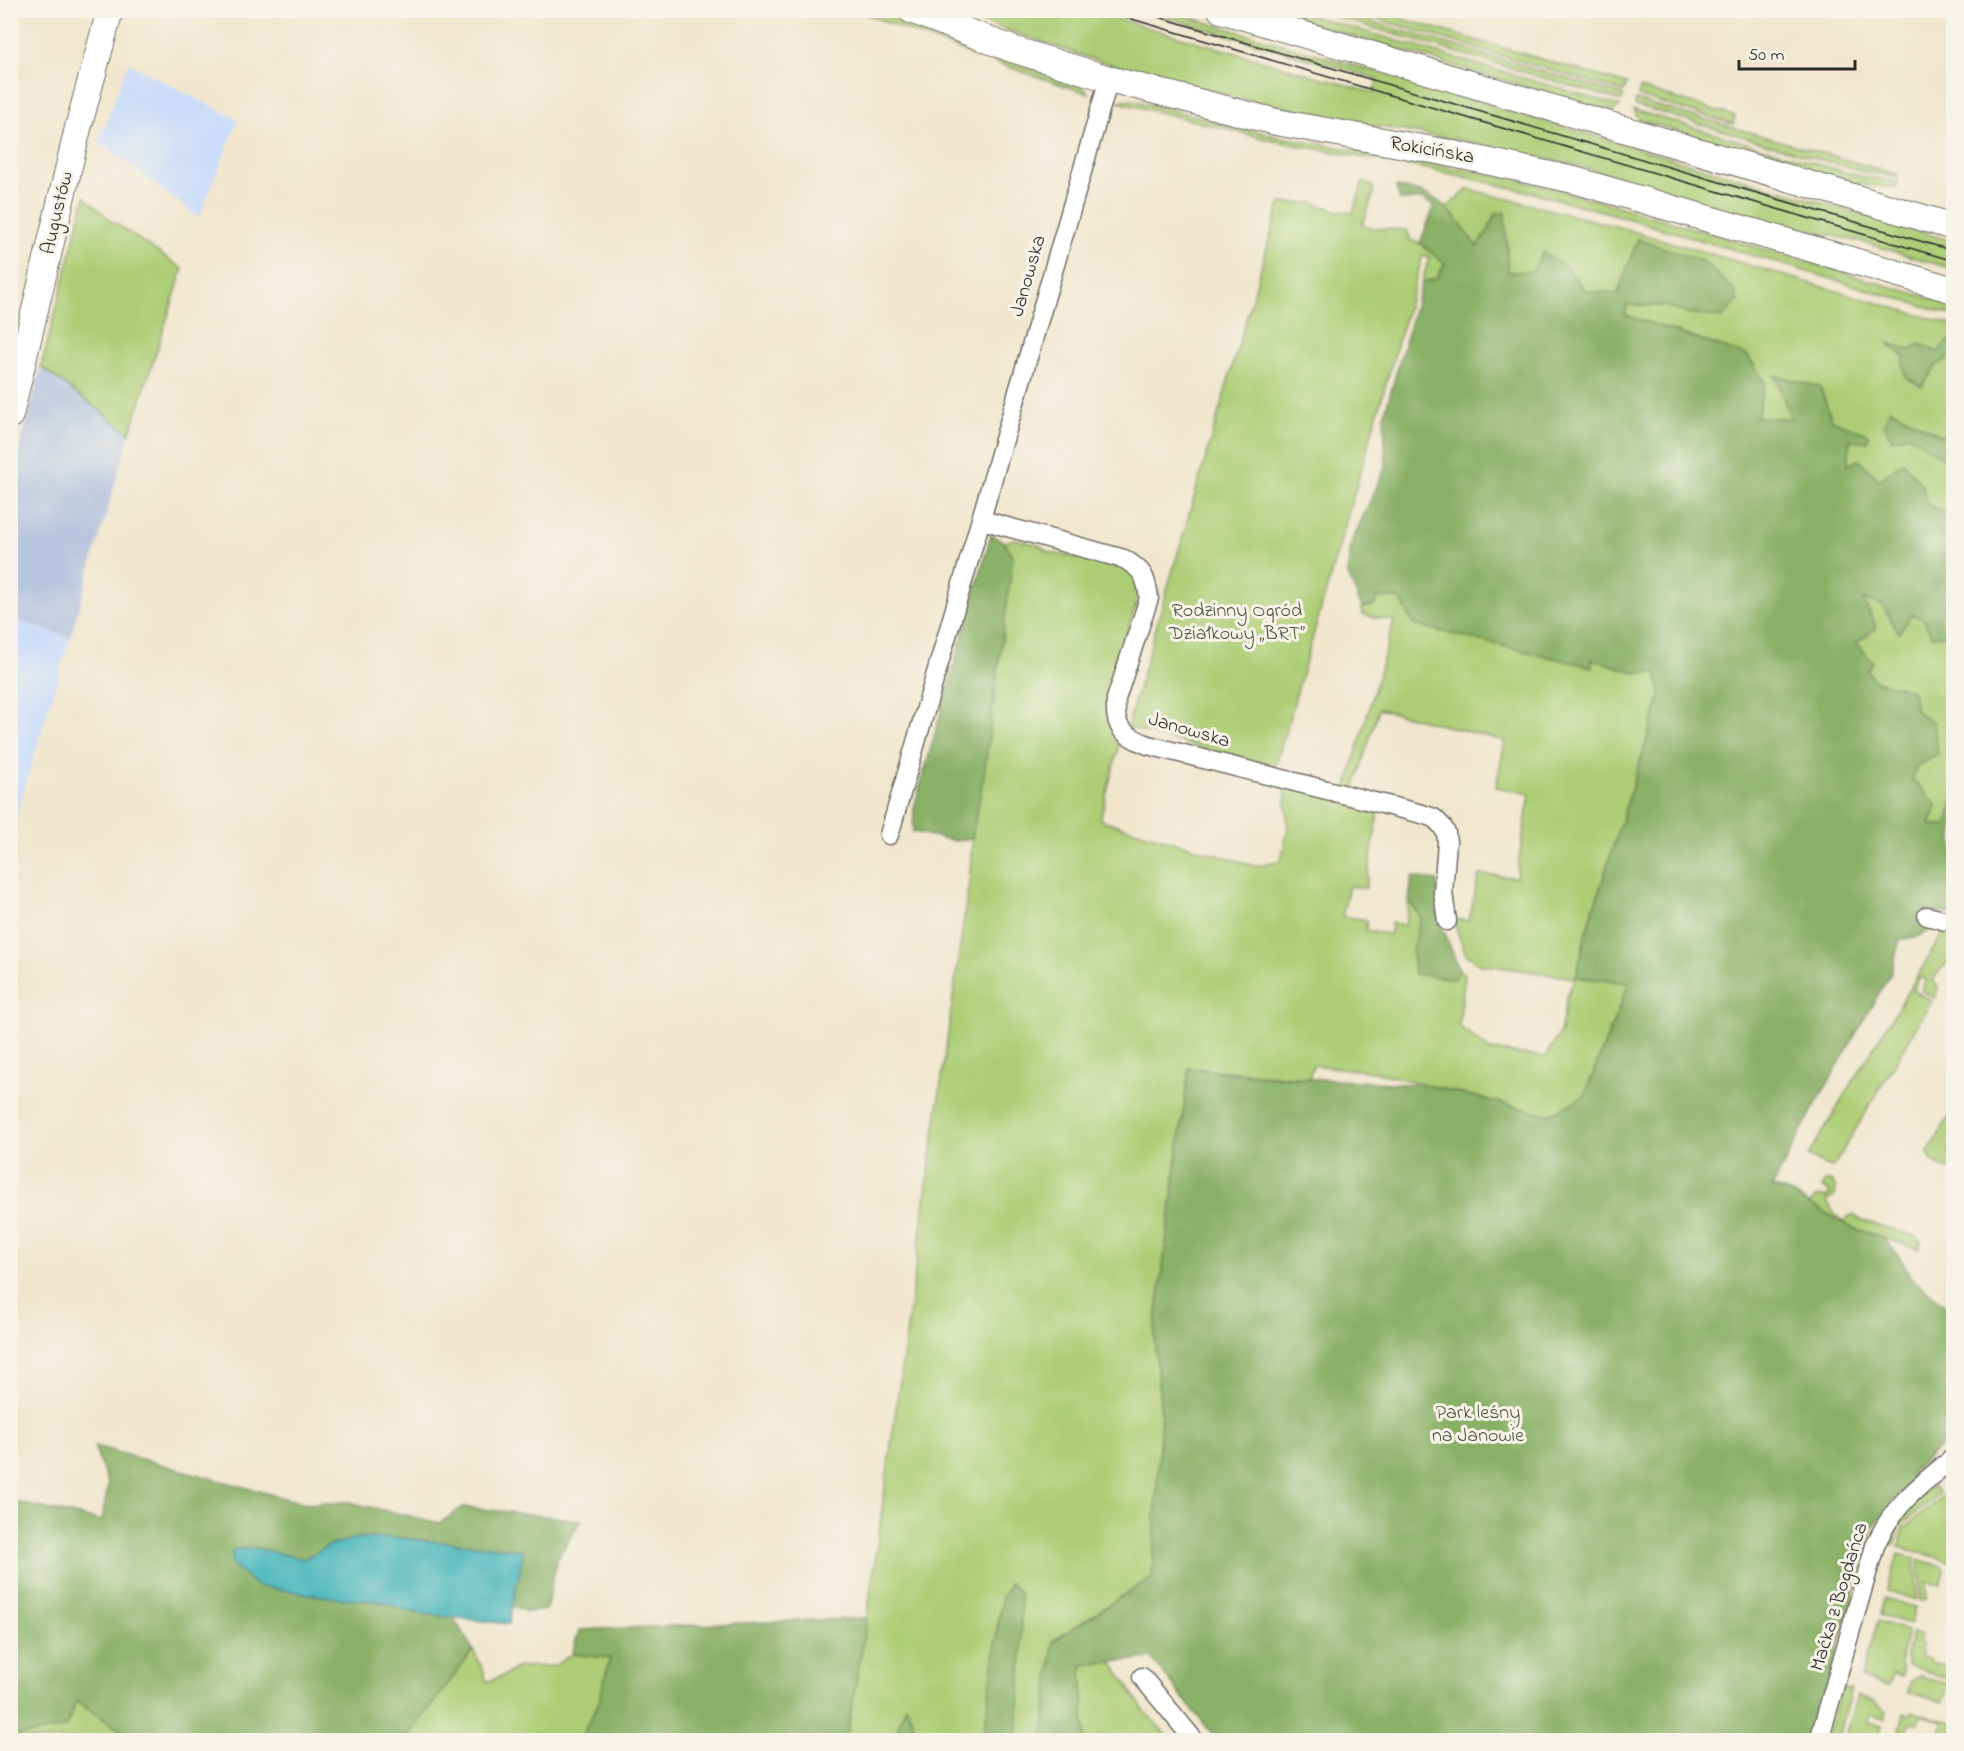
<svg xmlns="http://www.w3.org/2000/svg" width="1964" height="1751" font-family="'Indie Flower',sans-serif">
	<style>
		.built { fill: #cadcf9 }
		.industrial { fill: #b7c5de }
		.green { fill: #accd75; stroke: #6c7c50; stroke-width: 1.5; fill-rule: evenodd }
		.forest { fill: #89b066; stroke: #5a6e48; stroke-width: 1.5 }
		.water { fill: #43b4ba; stroke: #377072; stroke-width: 1.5 }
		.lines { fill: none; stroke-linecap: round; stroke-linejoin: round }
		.street-casing { stroke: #706c64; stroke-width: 21 }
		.secondary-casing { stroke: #706c64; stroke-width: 28 }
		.street { stroke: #fff; stroke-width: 18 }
		.secondary { stroke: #fff; stroke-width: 26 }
		.tram { stroke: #2b2b2b; stroke-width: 1.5 }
		.labels { text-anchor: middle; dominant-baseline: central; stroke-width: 6; stroke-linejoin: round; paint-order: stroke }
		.street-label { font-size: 20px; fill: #2b2b2b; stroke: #f7f3e8 }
		.park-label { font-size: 20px; fill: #4b543e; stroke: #f7f3e8 }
	</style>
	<rect width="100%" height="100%" fill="#f7f3e8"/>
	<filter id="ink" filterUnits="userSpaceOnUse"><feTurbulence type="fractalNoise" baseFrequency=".0167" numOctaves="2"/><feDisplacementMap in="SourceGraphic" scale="12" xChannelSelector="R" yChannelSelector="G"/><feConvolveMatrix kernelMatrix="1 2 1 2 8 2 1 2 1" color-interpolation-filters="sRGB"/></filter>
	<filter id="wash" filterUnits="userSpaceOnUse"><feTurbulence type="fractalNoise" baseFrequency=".008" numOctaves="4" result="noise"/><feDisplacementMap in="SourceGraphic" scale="24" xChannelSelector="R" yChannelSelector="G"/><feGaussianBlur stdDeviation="1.35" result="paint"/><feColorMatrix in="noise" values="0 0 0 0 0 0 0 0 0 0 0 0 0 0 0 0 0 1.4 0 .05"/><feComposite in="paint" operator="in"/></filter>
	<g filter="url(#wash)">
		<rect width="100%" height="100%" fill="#f1e6cd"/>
		<!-- built -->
		<g class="built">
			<polygon points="128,63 238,120 199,218 99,142"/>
			<polygon points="11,618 70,638 11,832 10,618"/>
		</g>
		<!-- industrial -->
		<polygon class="industrial" points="41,367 130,433 70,638 11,618 11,481"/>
		<!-- green -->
		<g class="green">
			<path d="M 859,11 L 875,11 L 1007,61 L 1082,86 L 1090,94 C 1012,69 935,43 859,11 Z"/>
			<polygon points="951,11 1091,11 1374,93 1378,79 1145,11 1168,11 1953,241 1953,269 1866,243 1759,219 1579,166 1480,144 1352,122 1202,90 1086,57"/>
			<polygon points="1266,11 1295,11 1620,106 1613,112"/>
			<polygon points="1315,11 1335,11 1623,95 1622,101"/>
			<polygon points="1351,11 1376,11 1627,84 1624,92"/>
			<polygon points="1640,88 1735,116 1733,124 1638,96"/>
			<polygon points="1125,100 1133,100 1275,136 1489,174 1533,183 1611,204 1953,305 1953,315 1609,213 1530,192 1438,171 1274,141 1118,102"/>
			<polygon points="1636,100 1896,174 1898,177 1860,171 1635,105"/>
			<polygon points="1634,110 1859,176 1898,182 1896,188 1856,184 1639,120"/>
			<polygon points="1363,182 1373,186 1374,193 1362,225 1370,228 1407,230 1411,241 1420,243 1445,264 1436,279 1422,282 1429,257 1423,255 1275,768 1127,727 1278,210 1281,203 1314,203 1334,210 1353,213"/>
			<polygon points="1468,189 1615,226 1953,325 1953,341 1948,341 1938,352 1920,344 1910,350 1889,344 1904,356 1903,365 1937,365 1953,355 1953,428 1942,436 1890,409 1909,435 1945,459 1953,453 1953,517 1879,480 1859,460 1848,465 1850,439 1832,420 1820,387 1775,376 1792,419 1756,417 1748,356 1625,315 1627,305 1666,306 1685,313 1638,239 1618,293 1586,291 1577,279 1544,253 1533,272 1507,272 1507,241 1495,214 1489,229 1477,248 1455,217 1446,208"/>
			<polygon points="85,197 109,219 183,269 130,433 41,367"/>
			<path d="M 1015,539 L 1039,545 L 1048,552 L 1123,567 L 1136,578 L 1137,603 L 1120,651 L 1106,714 L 1119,745 L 1100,820 L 1255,866 L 1281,860 L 1288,828 L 1285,785 L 1371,808 L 1378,814 L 1366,888 L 1349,886 L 1342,916 L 1367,920 L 1366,931 L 1390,934 L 1391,923 L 1405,925 L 1409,901 L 1421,917 L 1412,951 L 1453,979 L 1459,970 L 1465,974 L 1459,1026 L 1490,1050 L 1545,1057 L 1560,1033 L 1568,993 L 1575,978 L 1479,964 L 1465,953 L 1453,919 L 1469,921 L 1479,875 L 1516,877 L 1530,794 L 1496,787 L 1505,741 L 1379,709 L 1353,792 L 1346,789 L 1394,621 L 1362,615 L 1362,608 L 1375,605 L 1377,597 L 1400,599 L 1592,666 L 1592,659 L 1637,673 L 1656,672 L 1661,695 L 1586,933 L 1576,977 L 1629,982 L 1584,1097 L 1549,1115 L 1375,1072 L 1313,1065 L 1309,1078 L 1189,1068 L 1154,1336 L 1161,1413 L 1152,1577 L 1053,1641 L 1103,1648 L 1143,1709 L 1171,1740 L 846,1740 L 867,1618 L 970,875 L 972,838 L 1013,557 L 1004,542 ZM 1002,1598 L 1019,1637 L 996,1634 Z"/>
			<polygon points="1862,599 1882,605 1899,632 1912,614 1923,619 1943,602 1953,609 1953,727 1947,752 1953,749 1954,803 1946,825 1930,825 1937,806 1912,779 1934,723 1916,711 1912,690 1875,681 1866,670 1856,643 1875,629 1875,624"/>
			<polygon points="1945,930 1953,932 1953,958 1941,969 1932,981 1937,985 1938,990 1934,998 1921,990 1926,980 1920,977 1913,990 1932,1001 1835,1164 1832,1167 1820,1163 1808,1156"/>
			<path d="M 1953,1110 L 1953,1141 L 1949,1150 L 1951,1154 L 1953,1155 L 1953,1170 C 1942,1167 1931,1165 1928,1152 Z"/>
			<path d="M 1825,1181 L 1831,1181 C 1835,1184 1837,1191 1835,1196 L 1827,1201 C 1831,1209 1835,1217 1844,1222 L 1849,1216 L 1853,1215 L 1861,1220 L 1917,1237 L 1921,1242 L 1919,1249 L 1852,1228 L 1810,1204 L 1815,1197 L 1819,1196 L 1827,1198 L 1830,1192 L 1822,1187 Z"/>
			<polygon points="1932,1485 1939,1493 1900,1526 1895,1545 1884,1543 1902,1512"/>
			<polygon points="1953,1487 1953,1562 1899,1547 1904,1528"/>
			<polygon points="1898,1554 1915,1558 1917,1600 1887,1591"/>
			<polygon points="1919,1560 1943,1566 1945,1571 1941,1585 1926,1582 1926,1600 1920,1601"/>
			<polygon points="1884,1598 1915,1607 1911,1624 1881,1616 1880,1614"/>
			<polygon points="1878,1621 1908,1631 1901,1657 1902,1677 1892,1674 1888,1686 1861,1678"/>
			<polygon points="1912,1633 1921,1635 1919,1643 1922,1645 1920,1655 1930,1659 1930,1662 1953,1668 1950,1679 1907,1665 1906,1655"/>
			<polygon points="10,1647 16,1647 11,1722 75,1701 136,1740 11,1740"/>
			<polygon points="473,1650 484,1672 487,1682 505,1675 518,1667 554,1666 572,1654 610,1658 599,1702 580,1740 406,1740"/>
			<polygon points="1919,1676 1949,1683 1943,1702 1908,1692 1910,1682"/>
			<polygon points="1840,1690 1851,1690 1837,1740 1825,1740"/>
			<polygon points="1857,1696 1875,1701 1886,1711 1884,1719 1871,1715 1869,1722 1882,1726 1878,1740 1844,1740"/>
			<polygon points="1913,1712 1953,1723 1953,1740 1937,1740 1943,1721 1921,1715 1918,1723 1910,1722 1907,1732 1900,1730 1904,1713 1909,1715"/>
		</g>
		<!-- forest -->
		<g class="forest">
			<path d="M 1396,187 C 1443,193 1452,212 1477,247 L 1489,229 L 1495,214 L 1505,213 L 1508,272 L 1533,272 L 1543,252 L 1567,268 L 1586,291 L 1618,293 L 1638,239 L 1704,262 L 1734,290 L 1738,300 L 1722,318 L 1685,313 L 1666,306 L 1627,305 L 1625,315 L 1748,356 L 1765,383 L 1757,417 L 1791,419 L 1775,375 L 1820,387 L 1832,420 L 1869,435 L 1867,442 L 1850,440 L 1848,464 L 1859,460 L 1879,480 L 1903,462 L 1924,488 L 1926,504 L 1953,517 L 1953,609 L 1943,603 L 1950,634 L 1932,636 L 1923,619 L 1912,614 L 1899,633 L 1882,605 L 1863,599 L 1875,624 L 1875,629 L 1856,643 L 1873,662 L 1867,670 L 1875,681 L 1912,690 L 1916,711 L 1934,723 L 1938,755 L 1916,766 L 1912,779 L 1937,806 L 1930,825 L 1946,825 L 1953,803 L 1953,912 L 1948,914 L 1925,911 L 1923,924 L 1935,928 L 1915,938 L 1900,939 L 1891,972 L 1806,1122 L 1772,1187 L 1787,1191 L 1852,1228 L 1883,1237 L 1899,1257 L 1914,1280 L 1953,1312 L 1953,1446 L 1946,1441 L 1911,1472 L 1917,1479 L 1891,1502 L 1874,1526 L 1812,1740 L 1239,1740 L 1236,1739 L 1233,1740 L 1217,1740 L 1151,1658 L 1082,1665 L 1085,1740 L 1043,1740 L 1053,1641 L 1152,1577 L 1161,1413 L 1154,1336 L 1189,1068 L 1263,1076 L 1426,1085 L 1549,1115 L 1584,1097 L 1629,983 L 1576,977 L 1586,933 L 1661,695 L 1656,672 L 1637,673 L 1592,659 L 1592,667 L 1414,625 L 1400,599 L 1377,597 L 1375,605 L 1362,608 L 1347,572 L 1352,541 L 1386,466 L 1384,416 L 1422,282 L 1436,279 L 1445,264 L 1420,243 L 1434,207 L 1423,199 L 1400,200 Z"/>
			<polygon points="1948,341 1953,341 1953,355 1937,365 1922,386 1906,378 1903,365 1904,356 1887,343 1910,350 1920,344 1938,352"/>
			<polygon points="1890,409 1942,436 1953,428 1953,453 1945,459 1909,435 1892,440 1884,424"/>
			<polygon points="991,535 1004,542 1013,557 984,774 972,838 955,841 913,832 914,808"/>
			<polygon points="1412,877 1437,881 1440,920 1459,970 1454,979 1414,974 1412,951 1421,917 1409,901"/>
			<polygon points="94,1446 306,1504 348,1502 440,1523 463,1507 581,1520 557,1559 546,1610 527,1612 512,1606 523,1550 402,1538 356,1538 328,1546 304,1559 256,1548 300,1593 383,1602 415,1613 453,1617 473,1650 406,1740 136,1740 76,1701 66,1727 16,1737 11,1722 15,1647 10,1647 10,1501 102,1521 108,1484"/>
			<polygon points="1010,1583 1020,1593 1022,1657 1017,1740 983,1740 1002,1598"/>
			<polygon points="867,1618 846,1740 580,1740 599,1702 610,1658 572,1654 579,1630"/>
			<polygon points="906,1705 914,1724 912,1740 893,1740"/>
		</g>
		<!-- water -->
		<polygon class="water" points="356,1538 402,1538 524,1550 509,1624 415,1613 383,1602 335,1598 257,1586 232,1564 232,1550 256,1548 304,1559 328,1546"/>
	</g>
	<g filter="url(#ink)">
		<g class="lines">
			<!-- street casing -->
			<g class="street-casing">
				<g id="street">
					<path d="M 982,520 L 1124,559 C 1143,570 1146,576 1149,598 L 1116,699 C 1114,729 1122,734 1148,745 L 1422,814 L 1434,818 L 1442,826 L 1446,833 L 1447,842 L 1443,892 L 1447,921"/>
					<polyline points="889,835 1109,79"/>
					<polyline points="1927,916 1954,923"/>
					<polyline points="1142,1677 1194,1740"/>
					<path d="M 1819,1740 L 1875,1546 C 1892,1505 1921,1485 1954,1457"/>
				</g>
			</g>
			<!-- secondary casing -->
			<g class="secondary-casing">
				<g id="secondary">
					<polyline points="911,10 1012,49 1109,79 1276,122 1444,152 1574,180 1954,290"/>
					<polyline points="1221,10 1954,227"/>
					<polyline points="10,415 78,128 110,10"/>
				</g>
			</g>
			<!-- street -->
			<use href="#street" class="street"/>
			<!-- secondary -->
			<use href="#secondary" class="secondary"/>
			<!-- tram -->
			<g class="tram">
				<polyline points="1101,10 1954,261"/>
				<polyline points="1135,10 1954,251"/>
			</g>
		</g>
	</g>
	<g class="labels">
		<!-- street labels -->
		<g class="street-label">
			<text transform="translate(1432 151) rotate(10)">Rokicińska</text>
			<text transform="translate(58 213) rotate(-77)">Augustów</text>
			<text transform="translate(1029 276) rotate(-74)">Janowska</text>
			<text transform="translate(1189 731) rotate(16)">Janowska</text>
			<text transform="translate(1840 1597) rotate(-73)">Maćka z Bogdańca</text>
		</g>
		<!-- park labels -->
		<g class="park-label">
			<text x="1237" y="611">Rodzinny Ogród<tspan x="1237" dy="23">Działkowy „BRT”</tspan></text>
			<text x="1478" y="1413">Park leśny<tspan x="1478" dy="23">na Janowie</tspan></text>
		</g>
	</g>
	<!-- margin -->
	<rect width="1964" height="1751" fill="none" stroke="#f7f3e8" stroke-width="36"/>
	<!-- scale -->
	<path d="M1739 60v9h116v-9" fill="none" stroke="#2b2b2b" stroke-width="3"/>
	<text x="1748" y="60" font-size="18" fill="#2b2b2b" stroke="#f7f3e8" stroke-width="4.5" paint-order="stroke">50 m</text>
</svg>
